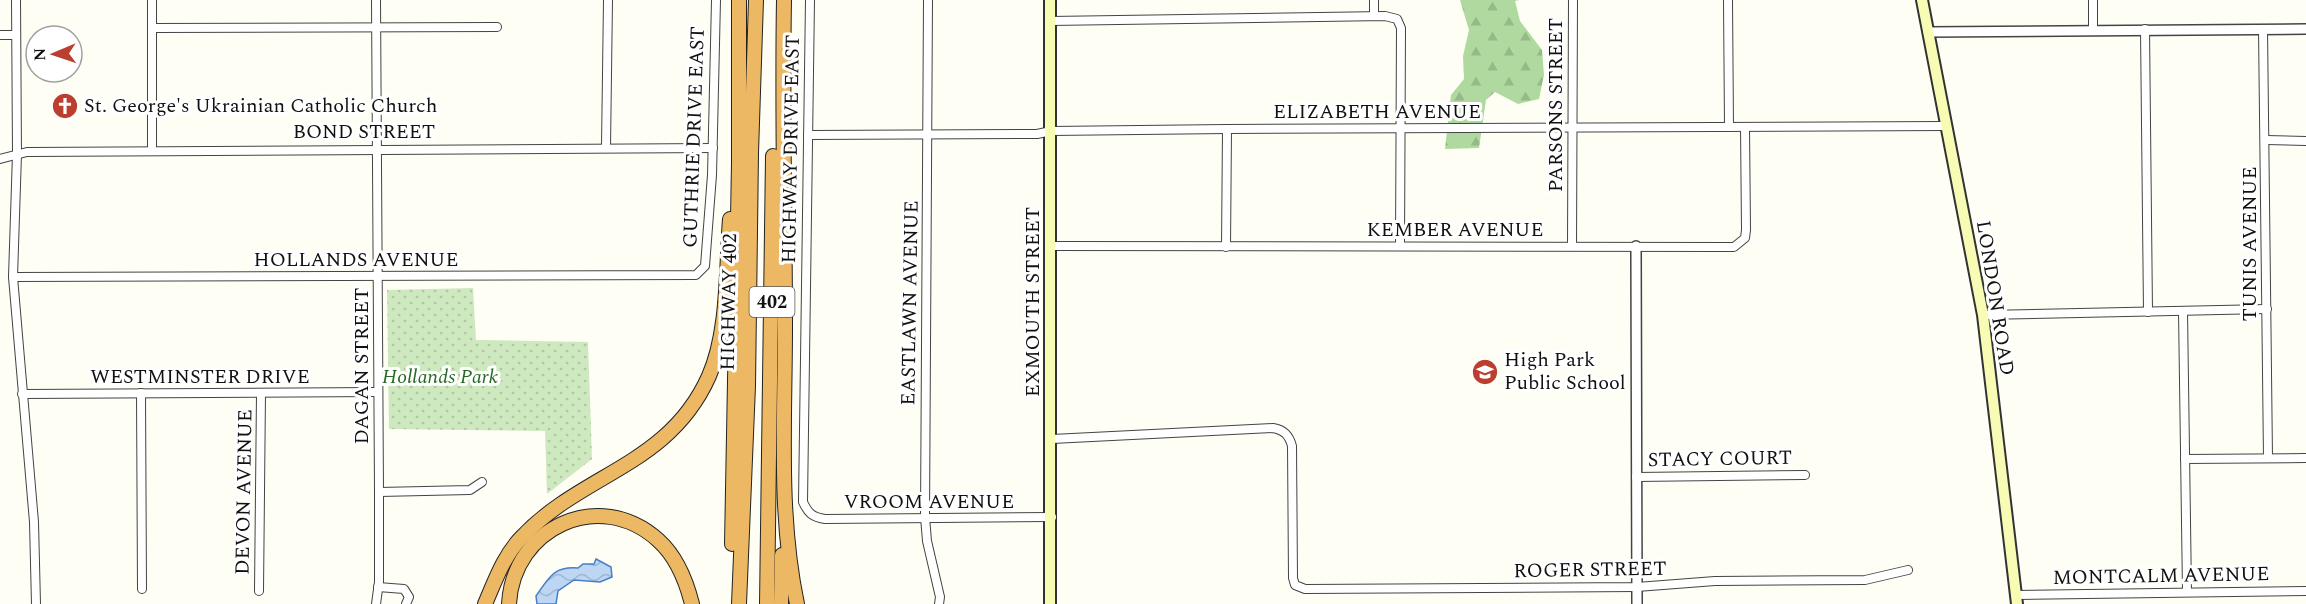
<svg xmlns="http://www.w3.org/2000/svg" width="2306" height="604" font-family="Spectral,serif">
	<style>
		.forest { fill: url(#forest-firs) }
		.park { fill: url(#park-dots) }
		.water { fill: url(#water-waves); stroke: #467fc7; stroke-width: 1.5 }
		.lines { fill: none; stroke-linecap: round; stroke-linejoin: round }
		.minor-casing { stroke: #444; stroke-width: 10 }
		.tertiary-casing { stroke: #444; stroke-width: 12 }
		.secondary-casing { stroke: #333; stroke-width: 14 }
		.motorway-casing { stroke: #222; stroke-width: 16 }
		.minor { stroke: #fff; stroke-width: 8 }
		.tertiary { stroke: #fff; stroke-width: 9 }
		.secondary { stroke: #f8fbb4; stroke-width: 10 }
		.motorway { stroke: #edb864; stroke-width: 14 }
		.labels { text-anchor: middle; dominant-baseline: central; stroke-width: 6; stroke-linejoin: round; paint-order: stroke }
		.shield { fill: #fff; stroke: #585858; stroke-width: 1.5 }
		.shield-label { font-size: 18px; font-weight: bold; fill: #111 }
		.street-label { font-size: 20px; fill: #111; stroke: #fff }
		.poi-label { font-size: 20px; fill: #111; stroke: #fff; text-anchor: start }
		.park-label { font-size: 20px; font-style: italic; fill: #266723; stroke: #fff }
	</style>
	<defs>
		<pattern id="forest-firs" width="22" height="20" patternUnits="userSpaceOnUse" patternTransform="scale(1.5)"><rect width="22" height="20" fill="#b0d99f"/><path d="M5 1l3.5 6h-7zM16 11l3.5 6h-7z" fill="#96b988"/></pattern>
		<pattern id="park-dots" width="8" height="8" patternUnits="userSpaceOnUse" patternTransform="scale(1.5)"><rect width="8" height="8" fill="#cee9bf"/><path d="M2 2h.1M6 6h.1" fill="none" stroke="#b0c7a3" stroke-width="1.8" stroke-linecap="round"/></pattern>
		<pattern id="water-waves" width="16" height="10" patternUnits="userSpaceOnUse" patternTransform="scale(1.5)"><rect width="16" height="10" fill="#bcd6f4"/><path d="M0 5q4-4 8 0t8 0" fill="none" stroke="#a1b7d0"/></pattern>
	</defs>
	<rect width="100%" height="100%" fill="#fefef5"/>
	<!-- forest -->
	<polygon class="forest" points="1460,0 1519,0 1515,1 1520,21 1542,50 1544,75 1539,99 1518,104 1495,92 1486,100 1479,148 1445,149 1451,95 1464,79 1463,56 1469,30"/>
	<!-- park -->
	<polygon class="park" points="473,288 476,340 588,342 592,459 547,494 545,431 389,429 387,290"/>
	<!-- water -->
	<path class="water" d="M 596,559 L 611,567 L 612,577 L 600,582 L 574,580 L 558,591 L 556,604 L 537,604 L 536,596 C 549,578 553,566 578,568 L 583,564 L 594,564 Z"/>
	<g class="lines">
		<!-- minor casing -->
		<g class="minor-casing">
			<g id="minor">
				<polyline points="16,0 17,154 13,277 34,522 36,604"/>
				<polyline points="152,0 152,151"/>
				<path d="M 810,0 L 803,502 C 808,513 812,517 825,519 L 1052,517"/>
				<polyline points="928,0 925,517 927,541 940,597 939,604"/>
				<polyline points="1374,0 1374,16"/>
				<polyline points="1728,0 1729,127"/>
				<polyline points="2093,0 2093,29"/>
				<polyline points="1050,21 1385,16 1397,19 1401,28 1400,246"/>
				<polyline points="152,28 497,27"/>
				<polyline points="2145,29 2148,312"/>
				<polyline points="2263,29 2268,458"/>
				<polyline points="0,35 16,35"/>
				<polyline points="808,135 1037,134 1051,131 1227,129 1946,126"/>
				<polyline points="2266,140 2306,141"/>
				<polyline points="606,147 608,0"/>
				<polyline points="0,159 27,152 713,148"/>
				<polyline points="1050,246 1734,247 1745,238 1746,230 1745,127"/>
				<polyline points="1572,246 1573,0"/>
				<polyline points="1226,247 1227,129"/>
				<polyline points="13,277 696,275 705,266 712,175 716,0"/>
				<polyline points="2183,311 2187,592"/>
				<polyline points="1983,315 2267,309"/>
				<polyline points="141,393 142,589"/>
				<polyline points="22,394 378,392"/>
				<path d="M 1052,439 L 1273,428 C 1284,430 1289,435 1292,446 L 1293,578 L 1295,585 L 1305,589 L 1637,587 L 1715,581 L 1865,580 L 1908,570"/>
				<polyline points="2185,459 2306,458"/>
				<polyline points="1636,477 1805,475"/>
				<polyline points="379,492 470,490 482,482"/>
				<polyline points="378,587 404,589 409,597 406,604"/>
				<polyline points="259,591 261,393"/>
				<polyline points="2016,595 2306,591"/>
				<polyline points="376,604 379,582 379,492 376,0"/>
			</g>
		</g>
		<!-- tertiary casing -->
		<g class="tertiary-casing">
			<g id="tertiary">
				<polyline points="1928,32 2306,29"/>
				<polyline points="1636,246 1637,604"/>
			</g>
		</g>
		<!-- secondary casing -->
		<g class="secondary-casing">
			<g id="secondary">
				<polyline points="1050,0 1050,604"/>
				<polyline points="1922,0 1983,315 2017,604"/>
			</g>
		</g>
		<!-- motorway casing -->
		<g class="motorway-casing">
			<g id="motorway">
				<path d="M 784,0 C 782,109 785,218 785,327 C 785,419 778,514 797,604"/>
				<polyline points="732,544 739,163 739,0"/>
				<path d="M 485,604 C 495,581 504,555 522,537 C 582,473 669,466 709,376 C 729,331 726,268 730,219"/>
				<path d="M 509,604 C 513,528 599,487 658,540 C 676,556 686,580 692,604"/>
				<polyline points="739,604 748,386 751,153 756,0"/>
				<polyline points="767,604 773,156"/>
				<polyline points="781,604 782,555"/>
			</g>
		</g>
		<!-- minor -->
		<use href="#minor" class="minor"/>
		<!-- tertiary -->
		<use href="#tertiary" class="tertiary"/>
		<!-- secondary -->
		<use href="#secondary" class="secondary"/>
		<!-- motorway -->
		<use href="#motorway" class="motorway"/>
	</g>
	<!-- icons -->
	<defs>
		<g id="church-disc" transform="scale(1.35)"><circle r="9.5" fill="#bb3e2e" stroke="#fff"/><path d="M-1.2-6h2.4v3.5h3.3v2.4h-3.3V6h-2.4V-.1h-3.3v-2.4h3.3Z" fill="#fff"/></g>
		<g id="school-disc" transform="scale(1.35)"><circle r="9.5" fill="#bb3e2e" stroke="#fff"/><path d="M0-5L7-2L0 1L-7-2ZM-4 1L0 2.5L4 1V4Q0 6-4 4Z" fill="#fff"/></g>
	</defs>
	<g fill-rule="evenodd">
		<use href="#church-disc" x="65" y="106"/>
		<use href="#school-disc" x="1485" y="372"/>
	</g>
	<g class="labels">
		<!-- shield labels -->
		<rect class="shield" x="749.5" y="287" width="45" height="30" rx="4.5"/>
		<g class="shield-label">
			<text x="772" y="302">402</text>
		</g>
		<!-- street labels -->
		<g class="street-label">
			<text transform="translate(1556 105) rotate(-90)">PARSONS STREET</text>
			<text x="1377" y="112">ELIZABETH AVENUE</text>
			<text x="364" y="132">BOND STREET</text>
			<text transform="translate(694 137) rotate(-88)">GUTHRIE DRIVE EAST</text>
			<text transform="translate(791 149) rotate(-89)">HIGHWAY DRIVE EAST</text>
			<text x="1455" y="230">KEMBER AVENUE</text>
			<text transform="translate(2250 244) rotate(-90)">TUNIS AVENUE</text>
			<text x="356" y="260">HOLLANDS AVENUE</text>
			<text transform="translate(1995 298) rotate(81)">LONDON ROAD</text>
			<text transform="translate(729 302) rotate(-89)">HIGHWAY 402</text>
			<text transform="translate(1033 302) rotate(-90)">EXMOUTH STREET</text>
			<text transform="translate(910 303) rotate(-89)">EASTLAWN AVENUE</text>
			<text transform="translate(362 366) rotate(-90)">DAGAN STREET</text>
			<text x="200" y="377">WESTMINSTER DRIVE</text>
			<text transform="translate(1720 459) rotate(-1)">STACY COURT</text>
			<text transform="translate(244 492) rotate(-89)">DEVON AVENUE</text>
			<text x="929" y="502">VROOM AVENUE</text>
			<text transform="translate(1590 570) rotate(-1)">ROGER STREET</text>
			<text transform="translate(2161 576) rotate(-1)">MONTCALM AVENUE</text>
		</g>
		<!-- poi labels -->
		<g class="poi-label">
			<text x="84" y="106">St. George's Ukrainian Catholic Church</text>
			<text x="1504" y="360">High Park<tspan x="1504" dy="23">Public School</tspan></text>
		</g>
		<!-- park labels -->
		<g class="park-label">
			<text x="440" y="377">Hollands Park</text>
		</g>
	</g>
	<!-- north arrow -->
	<g transform="translate(54 54) rotate(268)"><circle r="28" fill="#ffffff" stroke="#a0a0a0" stroke-width="1.5"/>
	<path d="M0-4.5L10 22L0 15L-10 22Z" fill="#bb3e2e"/>
	<text y="-9" font-size="16" font-weight="bold" text-anchor="middle" fill="#111111">N</text>
	</g>
</svg>
